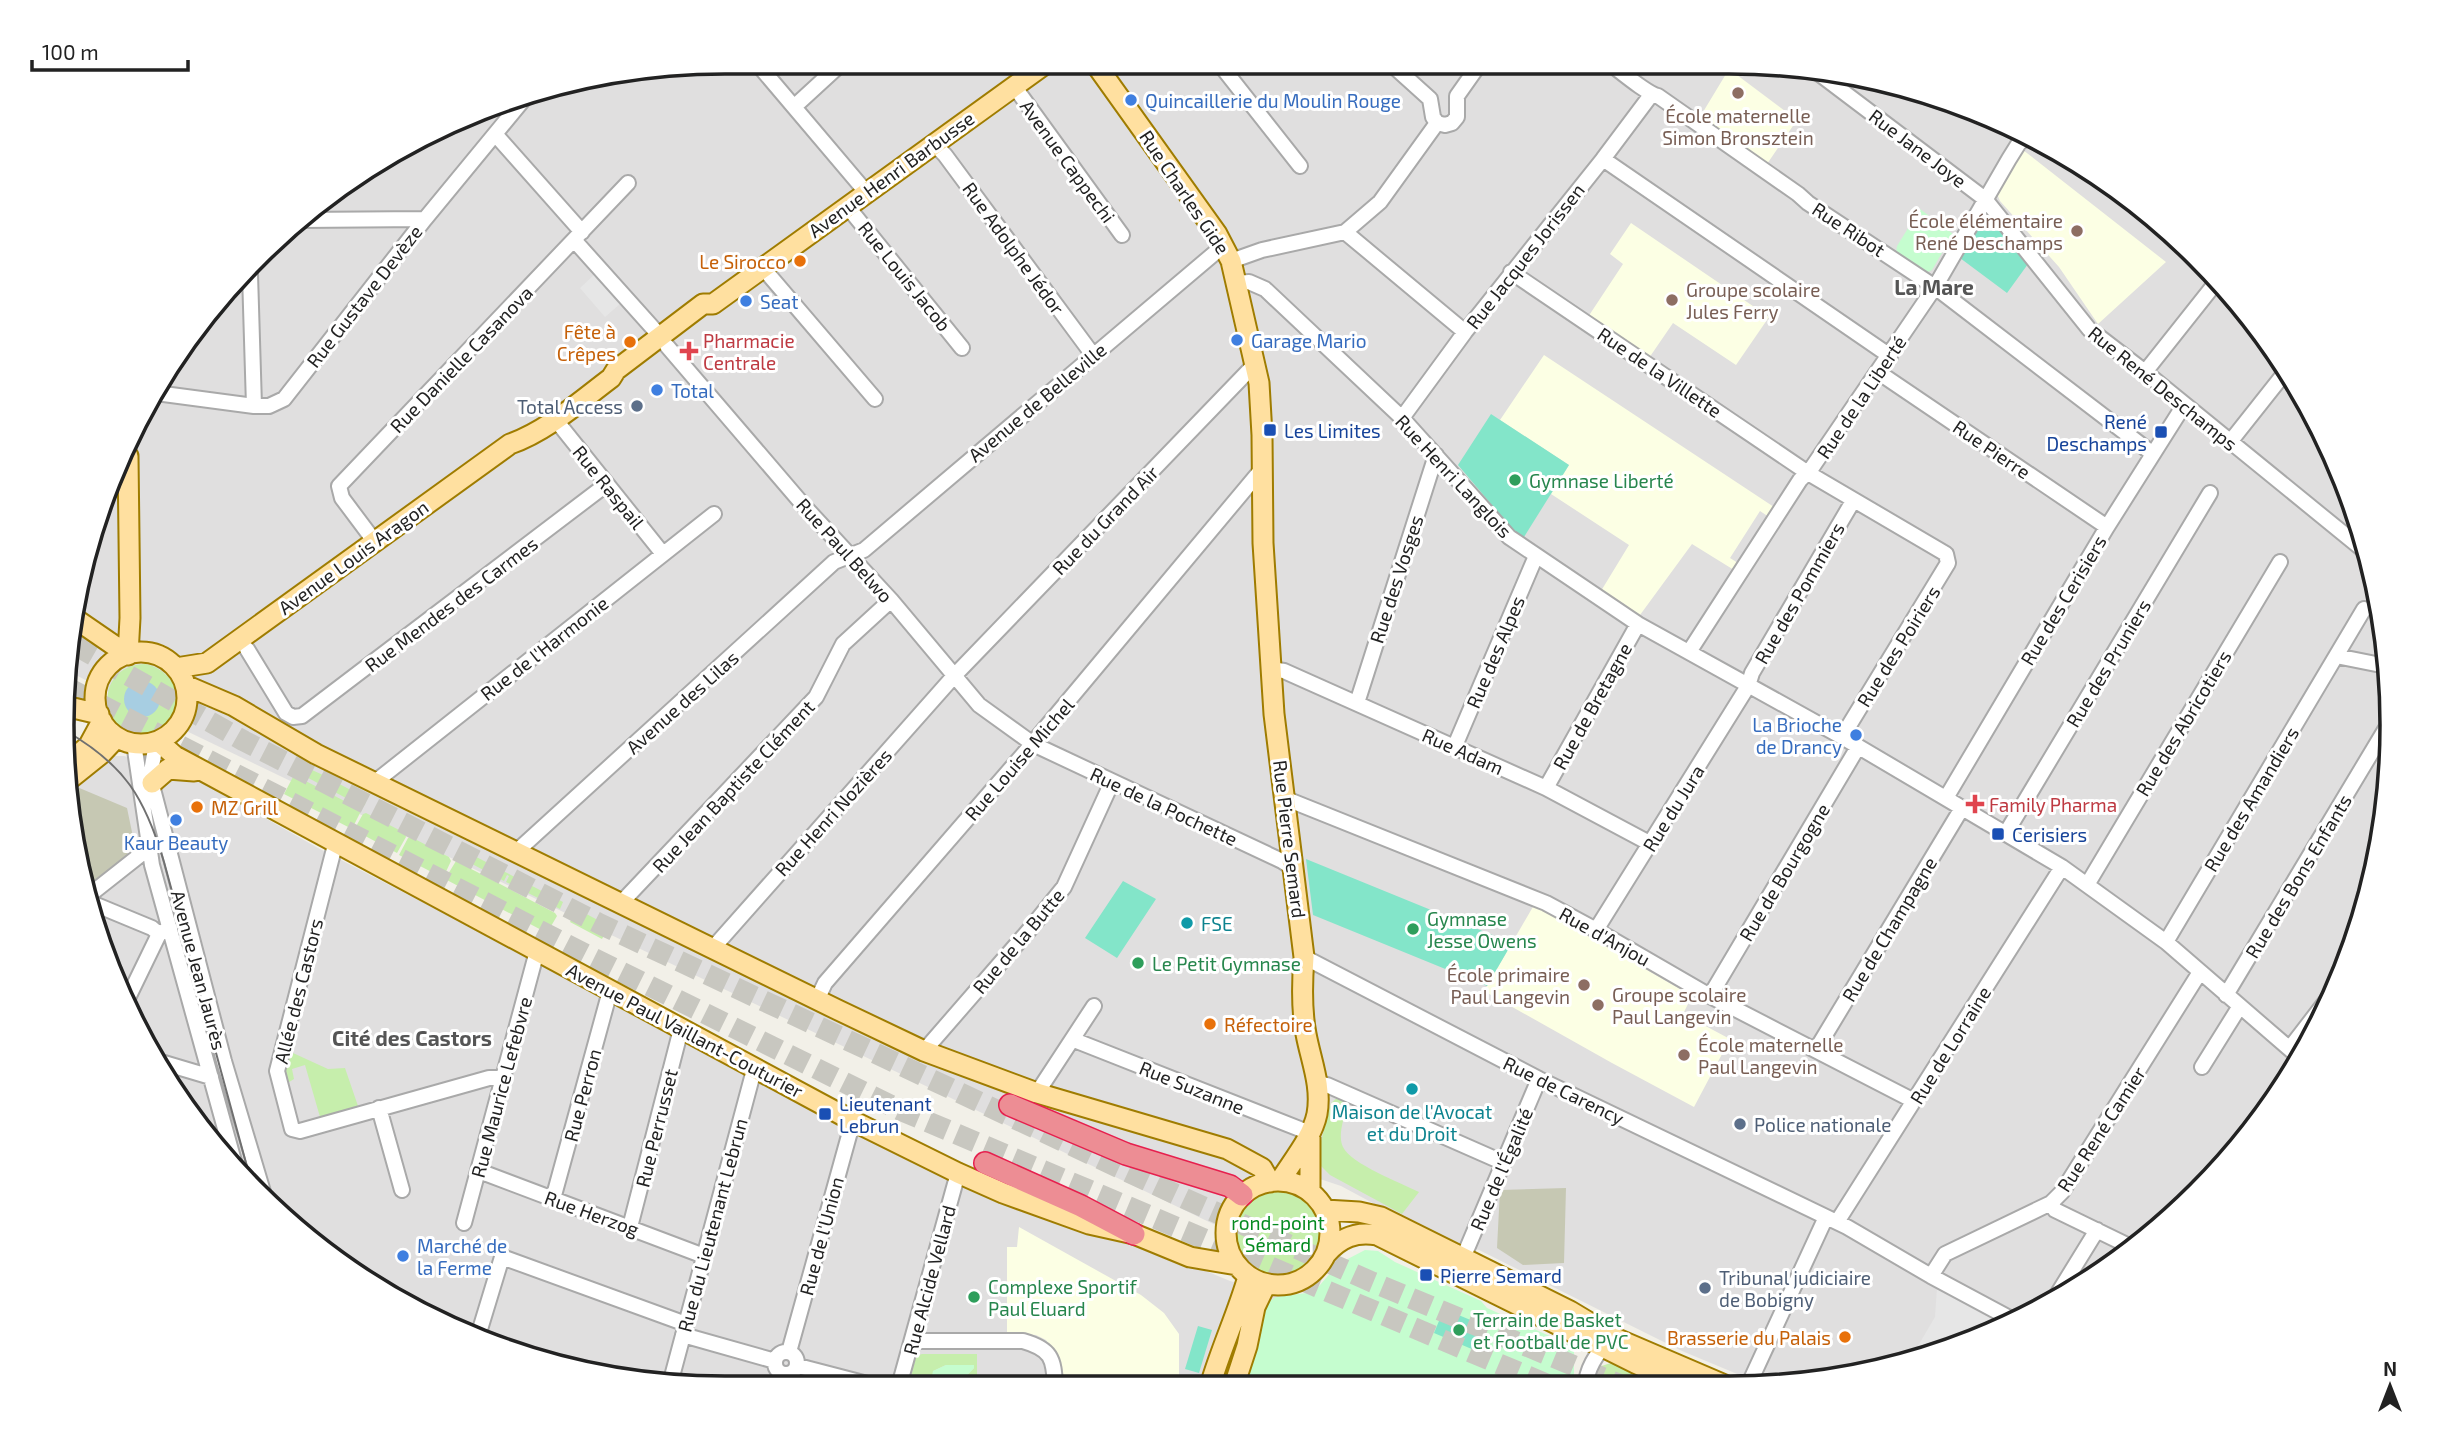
<svg xmlns="http://www.w3.org/2000/svg" width="2453" height="1449" viewBox="0 0 2453 1449" font-family="'Exo 2',sans-serif">
<rect width="100%" height="100%" fill="#f2f0e8"/>
<path fill="#e0dfdf" d="M725,61l1047,2 169,33 156,77 100,82 83,101 61,114 38,125 13,129 -13,129 -38,125 -61,115 -83,101 -137,105 -119,54 -175,33 -84,-35 -203,-101 -23,-6 -61,-29 -54,-29 -21,-7 -63,66 -1106,-531 -79,-41 12,-121 89,-196 148,-158 191,-102z
M113,756h11l67,20 127,72 652,339 100,42 59,10 101,42 82,24 201,81h-832l-170,-34 -155,-76 -130,-114 -114,-184 -44,-189z"/>
<path fill="#fcffe4" d="M1729,69l68,51 -30,44 -67,-47z
M2023,150l143,112 -68,62 -39,-57 -59,-66 -3,-7z
M1631,223l138,94 -33,48 -63,-42 -24,35 -61,-41 35,-53 -13,-10z
M1544,355l230,152 -5,10 -9,-6 -30,47 8,5 -4,7 -42,-26 -52,71 -39,-24 28,-46 -78,-51 18,-29 -69,-45z
M1534,905l158,91 -9,18 47,25 -36,68 -82,-44 -128,-72z
M1019,1227l122,68 23,18 15,21v52h-114l-7,-29 -12,-17 -10,-5 -29,-2v-86h10z"/>
<path fill="#c6c8b3" d="M77,787l50,21 6,29 -6,18 -37,29 -21,-91z
M1566,1188l-2,75 -41,2 -26,-17 3,-58z"/>
<path fill="#c6eeac" d="M145,664c27,5 43,35 24,58 -6,7 -15,11 -24,12 -48,3 -52,-69 0,-70z
M299,764l24,11 -3,6 2,1 4,-5 40,21 -1,7 -4,1 -64,-34z
M294,775l66,34v4l-8,16 -68,-35z
M366,813l39,20 1,4 -9,16 -43,-23 9,-16z
M411,837l38,20 2,4 -8,17 -44,-23 9,-17z
M461,849l102,53 -3,7 -54,-27 3,-6 -2,-1 -3,6 -45,-24z
M456,861l99,52 2,3 -10,17 -102,-54z
M577,909l32,17 -7,13 -32,-17z
M293,1053l35,16 17,-1 13,38 -38,11 -15,-52 -13,4 2,10 -8,5 -3,-11 3,-17z
M1337,1098l11,5c-3,12 -11,32 -5,44 8,17 58,36 76,45l-17,22 -72,-39 -9,-9 -2,-17 12,-46z
M1234 1233a44 44 0 1 1 88 0a44 44 0 1 1-88 0Z
M922,1354h55v32h-20l17,-18 -1,-3h-27l-13,6 1,12 3,3h-28l7,-30z
M1611,1363l54,23h-66l-1,-19z"/>
<path fill="#c5fdcf" d="M1920,209l33,25 -21,36 -6,3 -30,-20 1,-7z
M1365,1250l13,1 17,11 86,39 6,7 87,39v39h-234l-25,-9 -7,2 -3,7h-60l20,-82 11,-7 38,-5 24,-28z
M974,1365v3l-17,18h-20l-6,-6 2,-9 13,-6z"/>
<path fill="#83e5c9" d="M1982,219h9l37,45 -21,29 -47,-35z
M1491,414l78,51 -45,72 -11,-7 -55,-65z
M1306,859l206,84 -25,43 -174,-71z
M1123,881l33,18 -39,59 -32,-20z
M1444,1309l41,17 -11,24 -40,-17z
M1198,1326l14,4 -13,43 -14,-4z"/>
<path fill="#e6e6e6" d="M595,274l25,30 -15,13 -25,-29z
M1937,1288l6,3 61,33 -58,26 -31,1 20,-34z"/>
<path fill="#a7cee2" d="M124 699a18 18 0 1 1 36 0a18 18 0 1 1-36 0Z"/>
<g fill="none" stroke-linecap="round" stroke-linejoin="round">
<path stroke="#c8c7c0" stroke-width="21" stroke-dasharray="21 10" stroke-linecap="butt" d="M75,645l169,96 356,183 588,276 184,82 251,104
M70,689l521,268 309,153 651,276"/>
<defs>
<path id="minor" d="M755,61l111,131
M1218,62l82,104
M1389,62l41,37 3,18 4,6 8,2 7,-2 5,-6v-21l24,-34
M1608,62c11,8 39,32 50,34l140,98 10,9 127,84 218,167
M1817,72l168,127 104,130 56,43 221,180
M1014,86l108,149
M496,105l23,-1
M795,106l49,-45
M495,134l87,98
M933,143l12,12 148,200
M1603,159l287,197
M847,206l115,142
M300,220l125,-1
M1345,232l120,100
M574,240l86,96
M1231,261l31,-11 83,-18 35,-30 57,-79
M763,268l112,131
M1511,272l297,201 138,81 2,9 -106,174
M250,274l4,132
M1237,283l12,-1 16,7 137,129 107,119 129,87 204,113 220,130 104,75 133,115
M667,346l138,161 86,93 88,105 54,39 249,117 12,8
M1878,372l229,155
M2145,372l73,-92
M156,393l98,13h15l15,-7 141,-180 103,-125
M1402,418l63,-86 138,-173 48,-64
M555,419l108,135
M2230,442l57,-72
M375,542l-33,-44 -3,-12 289,-303
M247,649l39,64 7,4 9,-1 305,-232
M1689,652l111,-172 11,-11 124,-182 74,-128 10,-16 7,-5
M2336,656l50,10
M1271,669l13,2 262,117 105,56
M1357,703l79,-248
M154,742l1,7 -4,23 2,17 71,272 40,134
M134,743l18,122 85,307
M1454,748l82,-192
M375,782l339,-268
M1546,788l92,-164
M1284,798l262,105 50,27 114,66 204,105
M1946,798l161,-271 77,-122
M2006,833l204,-340
M335,845l-58,226 15,58 8,2 189,-53h13
M516,852l318,-290 30,-12 359,-304
M2087,885l193,-323
M92,893l57,-45
M621,903l195,-206 27,-53 48,-44
M94,904l58,24 7,6
M1596,930l152,-244 4,-13 101,-172
M2166,942l198,-333
M713,948l241,-272 302,-313
M1304,957l235,122 308,148 84,49 14,-22 106,-51 11,-11 138,-220
M2226,995l165,-275
M1710,996l148,-249
M817,1000l8,-17 202,-233 235,-281
M126,1002l33,-68 11,-6
M1074,1040l236,93
M2290,1048l47,-61
M1816,1050l146,-242
M924,1051l106,-122 34,-42 48,-105
M164,1063l47,14
M2202,1067l38,-61
M1318,1083l9,2 175,77
M1037,1093l57,-87
M379,1108l23,82
M479,1171l225,85
M553,1199l57,-208
M2051,1203l4,7 74,36
M1837,1222l225,-355
M464,1223l73,-272
M630,1227l51,-198
M1463,1258l76,-179
M1931,1276l82,44
M2052,1303l45,-73
M683,1335l92,26
M478,1336l24,-79 184,67
M913,1341h110c28,8 31,17 32,45
M775 1363a11 11 0 1 1 22 0a11 11 0 1 1-22 0Z
M789,1352l64,-231
M798,1366l77,20
M670,1384l85,-318
M899,1386l59,-213
M1586,1386c0,-15 10,-34 23,-43
M1748,1386l78,-169"/>
<path id="major" d="M1094,62l123,172 14,27 28,122 3,52 1,108 11,171 30,243c-2,26 -3,51 2,77 5,27 16,52 11,80 -5,24 -24,46 -37,67
M128,456l2,162 -2,37
M77,620l51,35
M95 698a46 46 0 1 1 92 0a46 46 0 1 1-92 0Z
M176,668l31,-5 303,-219c37,-13 69,-42 101,-66l5,-8 87,-66h10l335,-242
M185,685l49,21 82,48 522,256 86,41 113,42 190,56 35,19 8,14
M69,707l30,7
M158,741l17,15 678,365 105,52 45,20 86,31 45,10 56,23 47,8
M63,768l26,-23 13,-24
M66,782l35,-28 16,-17
M152,783l16,-14 26,2
M1310,1137v54
M1226 1233a52 52 0 1 1 104 0a52 52 0 1 1-104 0Z
M1325,1210l34,2 22,5 189,94 45,27 112,48
M1326,1254c14,-16 30,-23 51,-19l258,128 51,23
M1210,1386c11,-38 27,-71 38,-109
M1234,1386l13,-40 8,-39 11,-23"/>
<path id="highway" d="M1010,1105l116,49 104,32 12,9
M985,1163l96,43 53,28"/>
</defs>
<use href="#minor" stroke="#a9a9a9" stroke-width="18"/>
<use href="#major" stroke="#9f7c00" stroke-width="23"/>
<use href="#highway" stroke="#e6204e" stroke-width="24"/>
<use href="#minor" stroke="#fff" stroke-width="14"/>
<use href="#major" stroke="#ffe0a0" stroke-width="19"/>
<use href="#highway" stroke="#ed8d94" stroke-width="21"/>
<path stroke="#707070" stroke-width="2" d="M66,731c59,34 79,67 98,131l88,323"/>
</g>
<g fill="#8d6e63" stroke="#fff" stroke-width="2.5">
<circle cx="1738" cy="93" r="7"/>
<circle cx="2077" cy="231" r="7"/>
<circle cx="1672" cy="300" r="7"/>
<circle cx="1584" cy="985" r="7"/>
<circle cx="1598" cy="1005" r="7"/>
<circle cx="1684" cy="1055" r="7"/>
</g>
<g fill="#3f7fe0" stroke="#fff" stroke-width="2.5">
<circle cx="1131" cy="100" r="7"/>
<circle cx="746" cy="301" r="7"/>
<circle cx="1237" cy="340" r="7"/>
<circle cx="657" cy="390" r="7"/>
<circle cx="1856" cy="735" r="7"/>
<circle cx="176" cy="820" r="7"/>
<circle cx="403" cy="1256" r="7"/>
</g>
<g fill="#e8710a" stroke="#fff" stroke-width="2.5">
<circle cx="800" cy="261" r="7"/>
<circle cx="630" cy="342" r="7"/>
<circle cx="197" cy="807" r="7"/>
<circle cx="1210" cy="1024" r="7"/>
<circle cx="1845" cy="1337" r="7"/>
</g>
<g fill="#e0444e" stroke="#fff" stroke-width="2.5">
<path d="M685.5 340.5h7v7h7v7h-7v7h-7v-7h-7v-7h7z"/>
<path d="M1971.5 793.5h7v7h7v7h-7v7h-7v-7h-7v-7h7z"/>
</g>
<g fill="#5c6f8a" stroke="#fff" stroke-width="2.5">
<circle cx="637" cy="406" r="7"/>
<circle cx="1740" cy="1124" r="7"/>
<circle cx="1705" cy="1288" r="7"/>
</g>
<g fill="#1a4fb4" stroke="#fff" stroke-width="2.5">
<rect x="1263" y="423" width="14" height="14" rx="3.5"/>
<rect x="2154" y="425" width="14" height="14" rx="3.5"/>
<rect x="1991" y="827" width="14" height="14" rx="3.5"/>
<rect x="818" y="1107" width="14" height="14" rx="3.5"/>
<rect x="1419" y="1268" width="14" height="14" rx="3.5"/>
</g>
<g fill="#2e9e5b" stroke="#fff" stroke-width="2.5">
<circle cx="1515" cy="480" r="7"/>
<circle cx="1413" cy="929" r="7"/>
<circle cx="1138" cy="963" r="7"/>
<circle cx="974" cy="1297" r="7"/>
<circle cx="1459" cy="1330" r="7"/>
</g>
<g fill="#0f9aa8" stroke="#fff" stroke-width="2.5">
<circle cx="1187" cy="923" r="7"/>
<circle cx="1412" cy="1089" r="7"/>
</g>
<g text-anchor="middle" dominant-baseline="central" stroke-width="6" stroke-linejoin="round" paint-order="stroke">
<g font-size="19" fill="#366cbe" stroke="#fff" text-anchor="start">
<text x="1145" y="100">Quincaillerie du Moulin Rouge</text>
<text x="760" y="301">Seat</text>
<text x="1251" y="340">Garage Mario</text>
<text x="671" y="390">Total</text>
<text x="1842" y="724" text-anchor="end">La Brioche<tspan x="1842" dy="22">de Drancy</tspan></text>
<text x="176" y="842" text-anchor="middle">Kaur Beauty</text>
<text x="417" y="1245">Marché de<tspan x="417" dy="22">la Ferme</tspan></text>
</g>
<g font-size="19" fill="#785e54" stroke="#fff" text-anchor="start">
<text x="1738" y="115" text-anchor="middle">École maternelle<tspan x="1738" dy="22">Simon Bronsztein</tspan></text>
<text x="2063" y="220" text-anchor="end">École élémentaire<tspan x="2063" dy="22">René Deschamps</tspan></text>
<text x="1686" y="289">Groupe scolaire<tspan x="1686" dy="22">Jules Ferry</tspan></text>
<text x="1570" y="974" text-anchor="end">École primaire<tspan x="1570" dy="22">Paul Langevin</tspan></text>
<text x="1612" y="994">Groupe scolaire<tspan x="1612" dy="22">Paul Langevin</tspan></text>
<text x="1698" y="1044">École maternelle<tspan x="1698" dy="22">Paul Langevin</tspan></text>
</g>
<g font-size="19" fill="#222" stroke="#fff">
<text transform="translate(1918 148) rotate(37)">Rue Jane Joye</text>
<text transform="translate(1068 161) rotate(54)">Avenue Cappechi</text>
<text transform="translate(891 174) rotate(-36)">Avenue Henri Barbusse</text>
<text transform="translate(1185 192) rotate(56)">Rue Charles Gide</text>
<text transform="translate(1849 229) rotate(33)">Rue Ribot</text>
<text transform="translate(1014 248) rotate(54)">Rue Adolphe Jédor</text>
<text transform="translate(1525 256) rotate(-52)">Rue Jacques Jorissen</text>
<text transform="translate(905 276) rotate(51)">Rue Louis Jacob</text>
<text transform="translate(364 296) rotate(-52)">Rue Gustave Devèze</text>
<text transform="translate(461 359) rotate(-46)">Rue Danielle Casanova</text>
<text transform="translate(1660 372) rotate(34)">Rue de la Villette</text>
<text transform="translate(2163 388) rotate(39)">Rue René Deschamps</text>
<text transform="translate(1861 397) rotate(-56)">Rue de la Liberté</text>
<text transform="translate(1037 402) rotate(-40)">Avenue de Belleville</text>
<text transform="translate(1992 449) rotate(34)">Rue Pierre</text>
<text transform="translate(1454 476) rotate(47)">Rue Henri Langlois</text>
<text transform="translate(609 487) rotate(51)">Rue Raspail</text>
<text transform="translate(1105 520) rotate(-46)">Rue du Grand Air</text>
<text transform="translate(845 550) rotate(48)">Rue Paul Belwo</text>
<text transform="translate(353 557) rotate(-36)">Avenue Louis Aragon</text>
<text transform="translate(1396 579) rotate(-72)">Rue des Vosges</text>
<text transform="translate(1799 593) rotate(-60)">Rue des Pommiers</text>
<text transform="translate(2063 600) rotate(-59)">Rue des Cerisiers</text>
<text transform="translate(451 604) rotate(-37)">Rue Mendes des Carmes</text>
<text transform="translate(1898 646) rotate(-58)">Rue des Poiriers</text>
<text transform="translate(544 648) rotate(-38)">Rue de l'Harmonie</text>
<text transform="translate(1495 652) rotate(-67)">Rue des Alpes</text>
<text transform="translate(2108 663) rotate(-59)">Rue des Pruniers</text>
<text transform="translate(682 702) rotate(-42)">Avenue des Lilas</text>
<text transform="translate(1592 706) rotate(-61)">Rue de Bretagne</text>
<text transform="translate(2183 723) rotate(-59)">Rue des Abricotiers</text>
<text transform="translate(1463 751) rotate(24)">Rue Adam</text>
<text transform="translate(1019 759) rotate(-49)">Rue Louise Michel</text>
<text transform="translate(733 786) rotate(-47)">Rue Jean Baptiste Clément</text>
<text transform="translate(2251 799) rotate(-59)">Rue des Amandiers</text>
<text transform="translate(1164 806) rotate(25)">Rue de la Pochette</text>
<text transform="translate(1673 808) rotate(-58)">Rue du Jura</text>
<text transform="translate(833 812) rotate(-48)">Rue Henri Nozières</text>
<text transform="translate(1290 839) rotate(83)">Rue Pierre Semard</text>
<text transform="translate(1784 872) rotate(-59)">Rue de Bourgogne</text>
<text transform="translate(2298 876) rotate(-59)">Rue des Bons Enfants</text>
<text transform="translate(1889 929) rotate(-59)">Rue de Champagne</text>
<text transform="translate(1605 936) rotate(29)">Rue d'Anjou</text>
<text transform="translate(1018 941) rotate(-50)">Rue de la Butte</text>
<text transform="translate(199 970) rotate(75)">Avenue Jean Jaurès</text>
<text transform="translate(298 991) rotate(-76)">Allée des Castors</text>
<text transform="translate(685 1030) rotate(28)">Avenue Paul Vaillant-Couturier</text>
<text transform="translate(1950 1045) rotate(-58)">Rue de Lorraine</text>
<text transform="translate(501 1087) rotate(-75)">Rue Maurice Lefebvre</text>
<text transform="translate(1192 1087) rotate(22)">Rue Suzanne</text>
<text transform="translate(1564 1090) rotate(26)">Rue de Carency</text>
<text transform="translate(582 1095) rotate(-75)">Rue Perron</text>
<text transform="translate(656 1128) rotate(-76)">Rue Perrusset</text>
<text transform="translate(2101 1129) rotate(-57)">Rue René Camier</text>
<text transform="translate(1501 1169) rotate(-67)">Rue de l'Égalité</text>
<text transform="translate(592 1213) rotate(20)">Rue Herzog</text>
<text transform="translate(712 1225) rotate(-75)">Rue du Lieutenant Lebrun</text>
<text transform="translate(821 1236) rotate(-75)">Rue de l'Union</text>
<text transform="translate(929 1280) rotate(-75)">Rue Alcide Vellard</text>
</g>
<g font-size="19" fill="#c56008" stroke="#fff" text-anchor="end">
<text x="786" y="261">Le Sirocco</text>
<text x="616" y="331">Fête à<tspan x="616" dy="22">Crêpes</tspan></text>
<text x="211" y="807" text-anchor="start">MZ Grill</text>
<text x="1224" y="1024" text-anchor="start">Réfectoire</text>
<text x="1831" y="1337">Brasserie du Palais</text>
</g>
<g font-size="19" fill="#be3a42" stroke="#fff" text-anchor="start">
<text x="703" y="340">Pharmacie<tspan x="703" dy="22">Centrale</tspan></text>
<text x="1989" y="804">Family Pharma</text>
</g>
<g font-size="19" fill="#4e5e75" stroke="#fff" text-anchor="start">
<text x="623" y="406" text-anchor="end">Total Access</text>
<text x="1754" y="1124">Police nationale</text>
<text x="1719" y="1277">Tribunal judiciaire<tspan x="1719" dy="22">de Bobigny</tspan></text>
</g>
<g font-size="19" fill="#164399" stroke="#fff" text-anchor="start">
<text x="2147" y="421" text-anchor="end">René<tspan x="2147" dy="22">Deschamps</tspan></text>
<text x="1284" y="430">Les Limites</text>
<text x="2012" y="834">Cerisiers</text>
<text x="839" y="1103">Lieutenant<tspan x="839" dy="22">Lebrun</tspan></text>
<text x="1440" y="1275">Pierre Semard</text>
</g>
<g font-size="19" fill="#27864d" stroke="#fff" text-anchor="start">
<text x="1529" y="480">Gymnase Liberté</text>
<text x="1427" y="918">Gymnase<tspan x="1427" dy="22">Jesse Owens</tspan></text>
<text x="1152" y="963">Le Petit Gymnase</text>
<text x="988" y="1286">Complexe Sportif<tspan x="988" dy="22">Paul Eluard</tspan></text>
<text x="1473" y="1319">Terrain de Basket<tspan x="1473" dy="22">et Football de PVC</tspan></text>
</g>
<g font-size="19" fill="#0d838f" stroke="#fff" text-anchor="start">
<text x="1201" y="923">FSE</text>
<text x="1412" y="1111" text-anchor="middle">Maison de l'Avocat<tspan x="1412" dy="22">et du Droit</tspan></text>
</g>
<g font-size="19" fill="#058a1f" stroke="#fff">
<text x="1278" y="1222">rond-point<tspan x="1278" dy="22">Sémard</tspan></text>
</g>
<g font-size="21" font-weight="bold" fill="#555" stroke="#fff">
<text x="1934" y="286">La Mare</text>
<text x="412" y="1037">Cité des Castors</text>
</g>
</g>
<path d="M0 0H2453V1449H0ZM725 74H1729A651 651 0 0 1 2380 725V725A651 651 0 0 1 1729 1376H725A651 651 0 0 1 74 725V725A651 651 0 0 1 725 74Z" fill="#fff" fill-rule="evenodd"/>
<path fill="none" stroke="#222" stroke-width="3.5" d="M725 74H1729A651 651 0 0 1 2380 725V725A651 651 0 0 1 1729 1376H725A651 651 0 0 1 74 725V725A651 651 0 0 1 725 74Z"/>
<g transform="translate(2390 1386)" stroke="#ffffff" stroke-width="5" paint-order="stroke">
<path d="M0-5L12 26L0 18L-12 26Z" fill="#222222"/>
<text y="-10" font-size="19" font-weight="bold" text-anchor="middle" fill="#222222">N</text>
</g>
<path d="M32 60v10h156v-10" fill="none" stroke="#222222" stroke-width="3.5"/>
<text x="42" y="60" font-size="21" fill="#222222" stroke="#ffffff" stroke-width="5" paint-order="stroke">100 m</text>
</svg>
